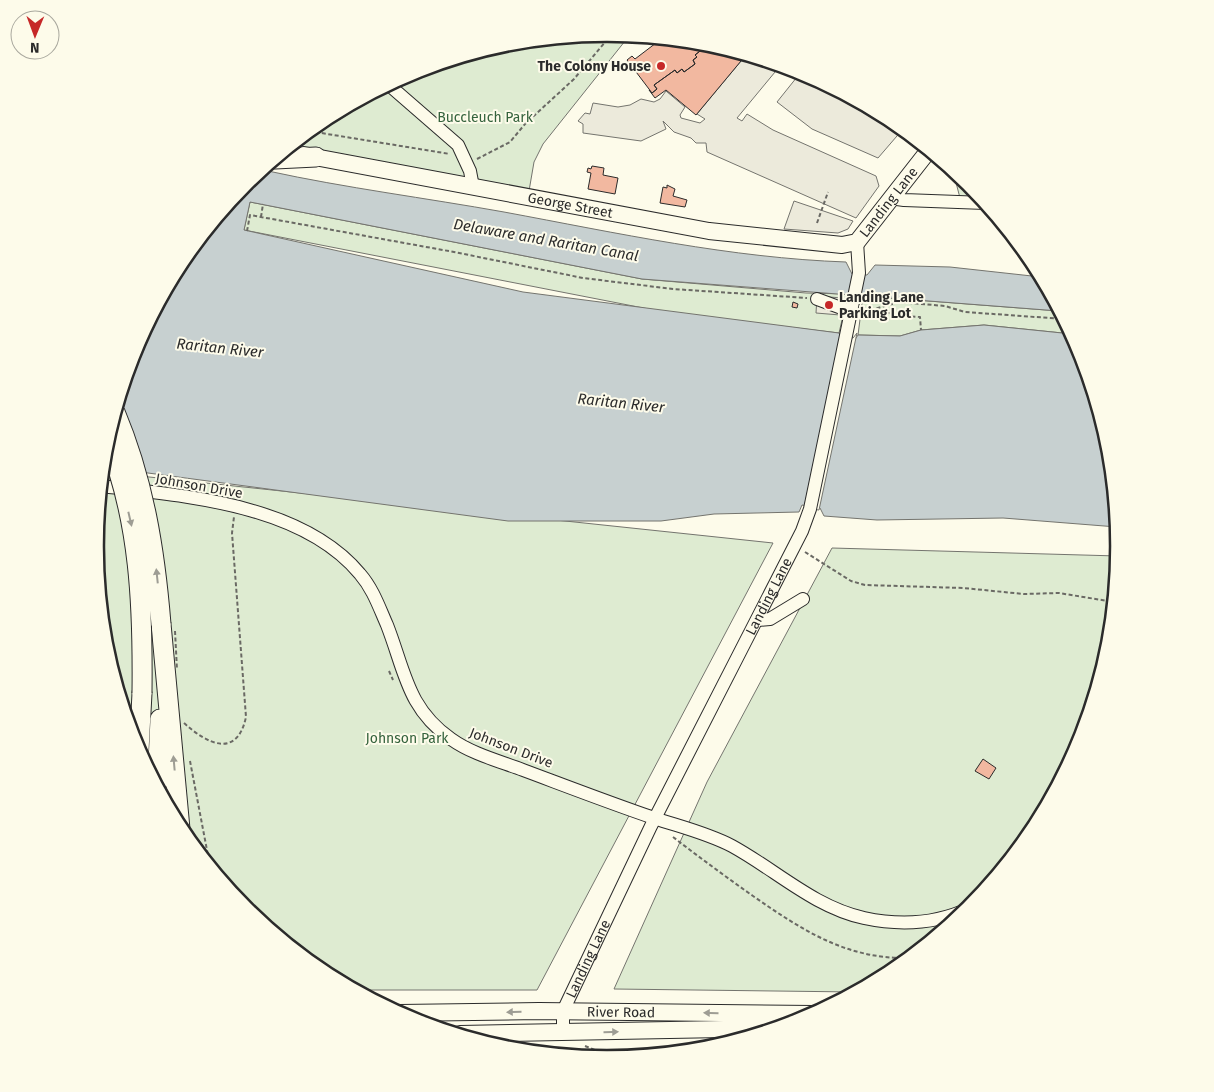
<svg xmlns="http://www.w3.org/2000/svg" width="1214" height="1092" viewBox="0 0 1214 1092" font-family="'Fira Sans',sans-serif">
<rect width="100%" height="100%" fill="#fdfbea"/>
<path fill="#deebd1" stroke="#74746e" d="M607,34l22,2 -86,108 -9,18 -5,29 -237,-46 31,-25 88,-47 96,-29z
M953,171l16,13 12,14h-21z
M250,202l392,77 164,14 42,1 -9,39 -170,-20 -425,-83z
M863,296l196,15 13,23 -88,-9 -63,5 -21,6 -42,-1z
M102,472l671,71 -236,447h-181l-34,-18 -77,-64 -64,-78 -47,-88 -29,-96 -10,-100z
M832,548l286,8 -9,90 -29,96 -47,89 -64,77 -78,64 -36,20 -241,-3 93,-207z"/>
<path fill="#eceadb" stroke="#74746e" d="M746,55l34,11 -43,52 5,3 5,-7 26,16 103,46 3,10 -23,32 -149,-66 -1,-9h-10l-5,-5 -17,-6 -11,-11 3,8 -25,12 -58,-8v-9l-5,-3 7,-8 5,1 3,-11 25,4 12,-2 11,-6 13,3 6,-3 6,-8 19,16 -5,8 1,3 19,5 5,-4 -8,-5z
M801,72l91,48 11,9 -25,29 -66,-29 -35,-27z
M794,201l59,20 -5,8 -10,4 -54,-4z
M817,296l25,2 -2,17 -24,-2z"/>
<path fill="#c7d0d0" stroke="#74746e" d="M265,167l3,4c78,17 158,27 236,41 113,21 227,46 342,50l6,12 15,1 8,-10 75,2 91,10 18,34 -417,-32 -392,-77 -6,28 279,62 316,41 4,7 11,1 4,-6 42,1 21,-6 63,-5 88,9 8,16 29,96 8,81 -114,-9 -126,2 -53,-4 -4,-8 -18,-3 -3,7 -85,2 -53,7h-153l-405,-54 2,-21 29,-96 47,-89 64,-77z"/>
<path fill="#fdfbea" stroke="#74746e" d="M842,332l2,5 9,1 4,-5 -38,177 -15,-2z"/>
<path fill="#f2b8a0" stroke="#2b2b2b" d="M657,39l52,5 -14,11 2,2 -4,3 2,4 -11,8 -2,-3 -5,4 -2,-3 -21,15 3,4 -5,4 -25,-33 5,-4 3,3 21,-16 -2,-2z
M709,44l37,11 -50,60 -30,-25 -11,8 -6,-8 3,3 5,-4 -3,-4 21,-15 2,3 5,-4 2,3 11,-8 -2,-4 4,-3 -2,-2z
M592,166l12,2 -1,7 15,3 -3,16 -27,-5 3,-16 -4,-1 1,-4 3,1z
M667,185l8,4 -2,7 14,4 -2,7 -25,-4 3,-16 4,1z
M793,302l5,2 -1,4 -5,-1z
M983,759l13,9 -7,11 -14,-8z"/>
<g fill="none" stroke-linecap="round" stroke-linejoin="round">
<defs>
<g id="minor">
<path d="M389,85l69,60 12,26 3,16"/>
<path d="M890,198l14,2 81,3"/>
<path d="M817,299l35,13"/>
<path d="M101,486c84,10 201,18 259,88 13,15 19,33 27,51 18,46 20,83 64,114 21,15 48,22 72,31 43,16 87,33 131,48 27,9 53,15 78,28 44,24 82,61 132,72 37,8 72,6 106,-10"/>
<path d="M758,620l12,-1 33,-20"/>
<path id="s1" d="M563,1033v-22l88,-185 151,-295 8,-22 49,-236 -2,-31"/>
</g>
<g id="major">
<path id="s2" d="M304,155l405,76 133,14 15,-3 72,-92"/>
<path id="s3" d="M400,1013l139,-2 274,3"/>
<path d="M460,1034l315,-6"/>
</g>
<path id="highway" d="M275,159l41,-2
M161,624l19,205
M139,751l3,-58
M157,785l3,-66"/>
</defs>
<use href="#minor" stroke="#2b2b2b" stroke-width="14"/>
<use href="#major" stroke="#2b2b2b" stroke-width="18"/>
<use href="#highway" stroke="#2b2b2b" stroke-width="21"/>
<path stroke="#6a6964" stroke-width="2" stroke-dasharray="4 2.5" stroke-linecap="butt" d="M309,131l141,23
M477,159l33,-17 15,-18 49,-45 38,-45
M261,217l2,-13
M817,223l11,-31
M247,231l3,-16 204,37 129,26 90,11 134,9
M873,310l30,6 17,1 1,13
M864,312l35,-10 46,4 20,6 99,7
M805,552l46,29 14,4 98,3 61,6 35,-1 55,9
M389,671l4,9
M184,723c23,21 53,36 62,-6l-14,-184 2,-16
M190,761l20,105
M673,837c26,20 53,40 80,59 49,34 93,63 155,62
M585,1046l29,12"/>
<use href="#minor" stroke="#fdfbea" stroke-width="12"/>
<use href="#major" stroke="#fdfbea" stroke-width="16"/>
<use href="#highway" stroke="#fdfbea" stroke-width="19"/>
<defs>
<path id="highway-bridge" d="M115,412c29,69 40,138 46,212
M107,439c33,81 36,168 35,254"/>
</defs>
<use href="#highway-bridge" stroke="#2b2b2b" stroke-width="21" stroke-linecap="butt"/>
<path stroke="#6a6964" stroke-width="2" stroke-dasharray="4 2.5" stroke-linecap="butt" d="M121,393l3,7
M175,631l2,39"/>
<use href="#highway-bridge" stroke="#fdfbea" stroke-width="19"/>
</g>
<defs><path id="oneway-solid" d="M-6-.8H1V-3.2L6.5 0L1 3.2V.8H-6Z" transform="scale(1.25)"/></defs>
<g fill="#9e9d94">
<use href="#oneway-solid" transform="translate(130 519) rotate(77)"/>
<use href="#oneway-solid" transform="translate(157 576) rotate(-96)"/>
<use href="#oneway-solid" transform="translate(174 763) rotate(-95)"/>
<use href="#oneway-solid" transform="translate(514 1012) rotate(179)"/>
<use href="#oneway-solid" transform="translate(711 1013) rotate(-179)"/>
<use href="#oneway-solid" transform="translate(611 1032) rotate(-1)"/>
</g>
<g fill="#c62828" stroke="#fdfbea" stroke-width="2">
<circle cx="661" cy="66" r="5"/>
<circle cx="829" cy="305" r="5"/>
</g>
<g text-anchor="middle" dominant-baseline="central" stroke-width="4" stroke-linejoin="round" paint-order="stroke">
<g font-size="14" font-weight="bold" fill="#2b2b2b" stroke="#fdfbea" text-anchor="end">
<text x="651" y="66">The Colony House</text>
<text x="839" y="297" text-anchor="start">Landing Lane<tspan x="839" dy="16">Parking Lot</tspan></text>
</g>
<g font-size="14" fill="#34623c" stroke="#fdfbea">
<text x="485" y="117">Buccleuch Park</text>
<text x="407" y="738">Johnson Park</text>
</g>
<g font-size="14" fill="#2b2b2b" stroke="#fdfbea">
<text stroke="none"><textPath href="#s2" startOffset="612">Landing Lane</textPath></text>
<text stroke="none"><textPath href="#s2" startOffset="271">George Street</textPath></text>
<text transform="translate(199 486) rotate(10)">Johnson Drive</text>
<text stroke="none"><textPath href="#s1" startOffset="485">Landing Lane</textPath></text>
<text transform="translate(511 748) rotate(21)">Johnson Drive</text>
<text stroke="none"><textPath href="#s1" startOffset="80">Landing Lane</textPath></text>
<text stroke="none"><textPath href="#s3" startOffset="221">River Road</textPath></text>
</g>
<g font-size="15" font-style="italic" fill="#2b2b2b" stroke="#fdfbea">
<text transform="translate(546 240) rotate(10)">Delaware and Raritan Canal</text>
<text transform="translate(220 348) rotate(6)">Raritan River</text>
<text transform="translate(621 403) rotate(6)">Raritan River</text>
</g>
</g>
<path d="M0 0H1214V1092H0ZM607 42H607A503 503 0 0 1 1110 545V547A503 503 0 0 1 607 1050H607A503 503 0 0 1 104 547V545A503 503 0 0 1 607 42Z" fill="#fdfbea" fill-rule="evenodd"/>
<path fill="none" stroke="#2b2b2b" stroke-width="2.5" d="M607 42H607A503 503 0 0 1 1110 545V547A503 503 0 0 1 607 1050H607A503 503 0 0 1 104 547V545A503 503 0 0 1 607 42Z"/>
<g transform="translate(35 35) rotate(181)"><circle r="24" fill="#fdfbea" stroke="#a9a89e"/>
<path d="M0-4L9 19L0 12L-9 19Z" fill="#c62828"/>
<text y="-8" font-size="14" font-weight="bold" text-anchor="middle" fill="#2b2b2b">N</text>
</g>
</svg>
